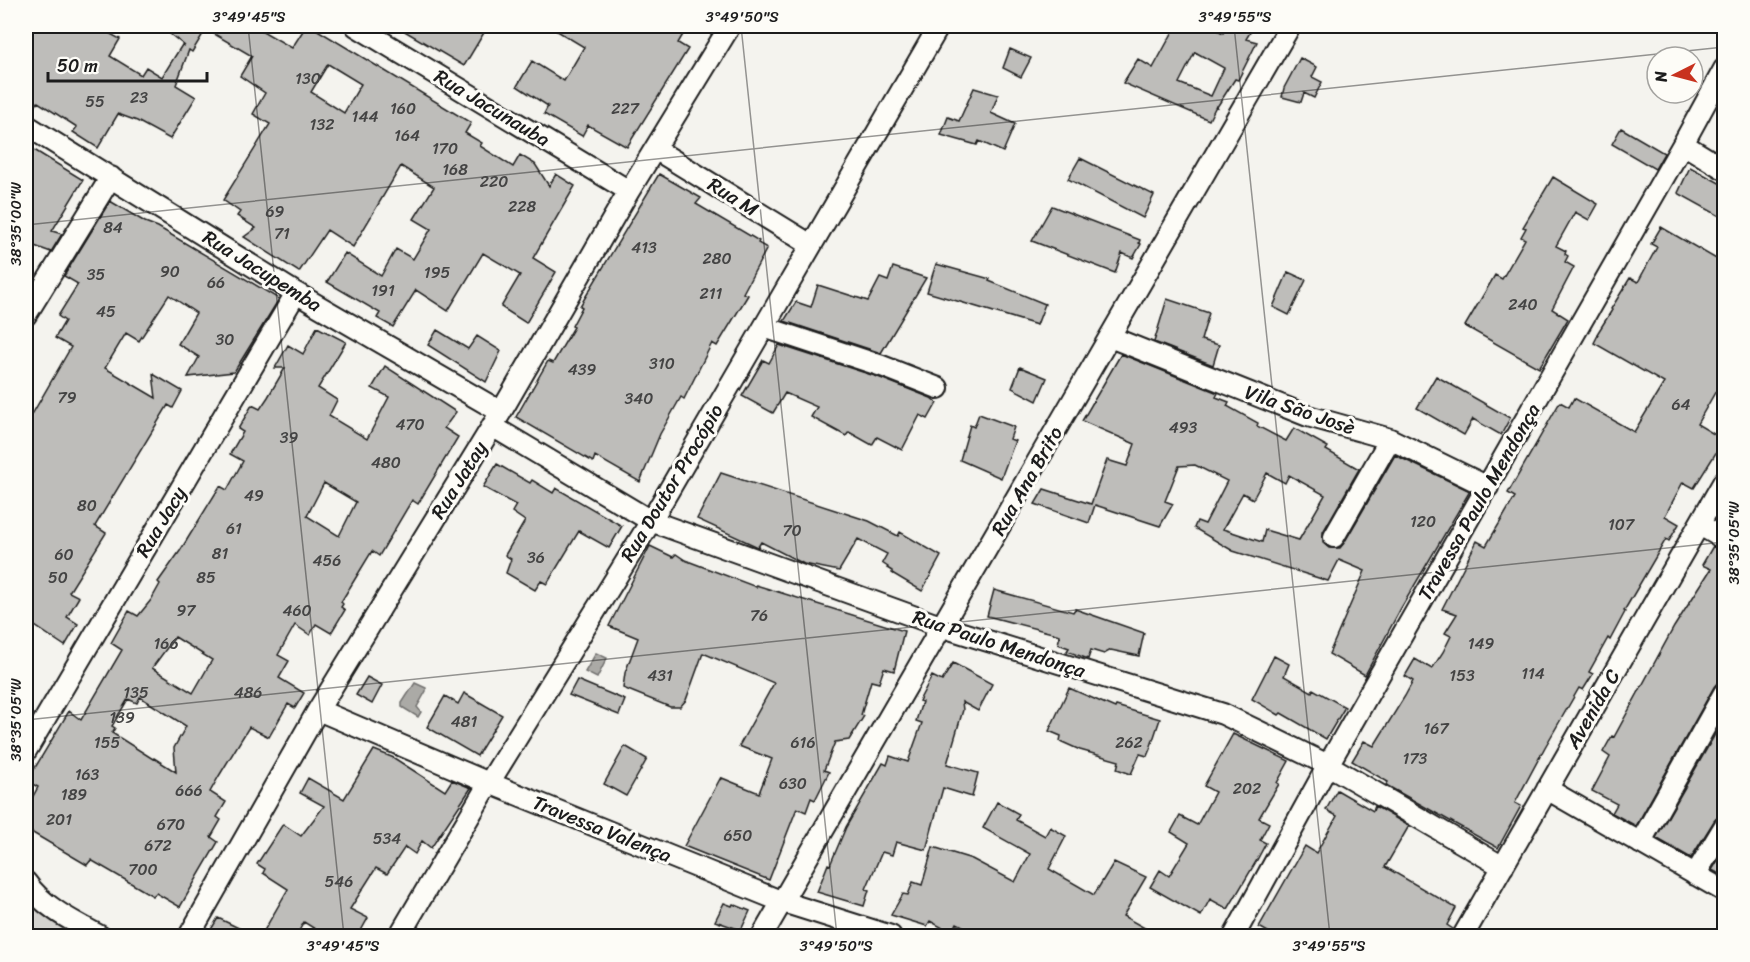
<svg xmlns="http://www.w3.org/2000/svg" width="1750" height="962" viewBox="0 0 1750 962" font-family="Sriracha,sans-serif">
<rect width="100%" height="100%" fill="#f4f3ee"/>
<filter id="ink" filterUnits="userSpaceOnUse"><feTurbulence type="fractalNoise" baseFrequency=".0167" numOctaves="2"/><feDisplacementMap in="SourceGraphic" scale="12" xChannelSelector="R" yChannelSelector="G"/><feConvolveMatrix kernelMatrix="1 2 1 2 8 2 1 2 1" color-interpolation-filters="sRGB"/></filter>
<g filter="url(#ink)">
<path fill="#d4d3cf" stroke="#787876" stroke-width="1.5" d="M26,895l67,41h-67z"/>
<path fill="#abaaa6" stroke="#72716f" stroke-width="1.5" d="M596,653l11,5 -10,20 -12,-6z
M415,683l11,5v3l-9,16 4,5 -3,5 -16,-10v-4z"/>
<path fill="#bebdba" stroke="#1c1c1c" stroke-width="1.5" fill-rule="evenodd" d="M26,26h70l24,13 -10,17 31,19 5,-8 16,10 20,-32 3,1 -25,-20h94l38,22 14,-22h5l160,97 -6,10 17,10 -2,3 33,21 7,-12 15,9 14,22 7,-12 19,12 -42,72 23,14 -30,51 -25,-16 19,-32 -37,-22 -35,58 -32,-21 -23,37 -16,-9 3,-5 -53,-31 18,-29 36,23 15,-27 17,10 18,-30 -17,-10 20,-32 -33,-21 -48,81 -26,-17 -28,42 -55,-35 12,-9 -19,-12 3,-4 -17,-12 47,-76 -17,-10 12,-21 -25,-17 12,-20 -46,-27 -14,23 -3,-2 -13,35 20,12 -26,42 -33,-18 -19,-7 -20,34 -25,-16 4,-5 -39,-25 -8,12 -4,-1zM328,64l33,20 -17,29 -33,-21z
M396,26h92l-24,40z
M549,26h139l-10,17 10,6 -61,98 -39,-22 -6,11 -38,-22 4,-8 -31,-20 15,-25 32,20 20,-34z
M1176,26h34l13,7 5,-7h26l-8,13 11,3 -19,38 -3,-1 -18,28 -1,-1 -7,14 -86,-37 15,-24 15,9zM1195,52l29,16 -13,28 -32,-13z
M1010,49l21,9 -10,19 -18,-9z
M1300,58l17,9 -5,10 10,5 -8,16 -10,-5 -3,9 -19,-5 2,-9z
M974,88l24,7 -7,18 24,11 -12,28 -24,-11 -2,4 -36,-10 7,-18 11,4z
M1621,128l43,25 -9,16 -43,-25z
M26,145l57,35 -31,51 10,3 -11,18 -25,-9z
M1080,158l74,37 -11,23 -75,-39z
M1690,167l35,19v33l-47,-26z
M659,174l42,24 -5,6 63,37 -1,2 9,5 -24,45 5,2 -31,51 -5,-3 -28,56 -3,-2 -21,37 -20,48 -45,-26 -2,6 -77,-45 32,-56 5,2 21,-36 -2,-1 10,-19 -2,-1z
M1553,177l45,27 -9,16 -14,-8 -19,34 10,5 -1,3 3,2 -3,6 9,5 -22,42 16,10 -29,49 -74,-42 30,-51 7,4 23,-40 -4,-2 5,-9 -3,-1z
M110,201l35,21 13,5 121,72 -45,73 -46,5 11,-20 -21,-13 18,-31 -27,-18 -30,46 -13,-8 -21,35 51,30 -3,-24 29,17 -9,17 -5,-3 -73,121 11,7 -37,59 10,5 -12,20 11,7 -13,22 -39,-26v-195l45,-78 -16,-9 10,-17 -7,-5 20,-32 -14,-8z
M1052,206l88,34 -1,3 2,1 -8,14 -11,-5 -7,20 -83,-32z
M1661,227l64,37v111l-28,49 27,16 -30,48 -11,-6 -18,34 14,8 -10,17 -3,-2 -42,72 1,1 -15,28 -2,-2 -19,34 4,2 -10,16 -4,-2 -34,59 -30,56 6,3 -23,42 -112,-63 2,-3 -36,-21 12,-20 10,5 31,-50 8,-15 -8,-5 10,-17 17,10 11,-17 8,-16 -6,-3 12,-19 -15,-5 35,-68 9,5 29,-49 -7,-4 52,-91 9,5 5,-9 60,34 30,-49 -70,-40 4,-8 -1,-1 15,-24 -1,-1 19,-31 8,4 19,-35 -6,-3z
M936,264l54,15 -1,2 56,23 -8,21 -110,-33z
M893,267l33,11 -45,75 -97,-32 12,-19 15,5 7,-22 50,16 12,-23 8,3z
M1288,272l18,8 -17,35 -16,-8z
M1167,299l42,14 -8,27 18,5 -6,20 -59,-23z
M317,327l29,15 -28,46 19,12 -8,16 38,23 22,-42 -17,-9 13,-22 71,46 -12,16 14,9 -40,67 -6,-4 -33,56 -7,-5 -31,51 2,2 -2,3 4,3 -14,23 -15,-9 -6,11 -15,-10 -17,30 11,6 -10,17 25,15 -9,15 -7,-4 -19,33 -20,-10 -30,49 -9,16 16,10 -9,15 4,3 -10,17 7,5 -38,65 -24,-14 -3,3 -62,-36 -4,5 -61,-36v-20l12,-22 -11,-6 42,-70 12,9 41,-70 -11,-7 18,-32 9,5 13,-16 9,-16 -2,-2 22,-31 40,-65 7,4 16,-29 -13,-7 13,-22 -5,-3 14,-24 8,4 8,-12 17,-29h-10l13,-23 15,9zM324,483l32,19 -17,34 -32,-20zM175,637l37,23 -19,33 -41,-25zM140,697l46,29 -12,22 2,24 -22,-14 -1,1 -41,-26 3,-5 -3,-2 16,-27 9,4z
M437,330l31,19 9,-13 24,15 -15,31 -58,-37z
M779,345l99,32 53,21 6,5 -9,16 -8,-4 -18,35 -25,-13 -5,8 -23,-13 -3,4 -35,-19 6,-10 -32,-14 -12,20 -31,-17 21,-36 6,3z
M1121,354l97,39 -2,4 13,5 -2,4 31,17 -1,3 29,15 8,-13 34,19 -2,3 33,19 -36,63v11l6,5h11l4,-5 51,-88 75,36 -69,117 -36,67 -36,-21 36,-83 -26,-11 -11,21 -95,-30 -39,-23 3,-7 8,3 22,-43 -32,-16 -16,1 -14,35 8,3 -13,22 -65,-21 -6,18 -54,-19 9,-15 47,15 16,-44 20,6 8,-22 -53,-23zM1267,473l18,10 4,-8 36,20 -26,45 -34,-10 -3,12 -39,-13 20,-36 10,6z
M1020,367l27,11 -10,23 -25,-13z
M1436,376l74,42 -9,17 -28,-16 -9,16 -47,-27z
M979,414l35,13 -4,12 5,2 -14,37 -41,-18 10,-35 4,2z
M497,464l33,19 2,-3 21,13 3,-5 66,38 -13,22 -30,-17 -32,53 -6,-3 -6,9 -29,-17 5,-14 -6,-4 20,-34 -13,-9 4,-7 -33,-18z
M721,473l148,48 29,15 2,-4 41,24 -19,35 -30,-18v-2l-5,-3 1,-1 -6,-4 5,-9 -29,-15 -19,32 -35,-7 -43,-22 -3,5 -61,-28z
M650,546l23,11 3,-3 9,6 71,27v-2l148,46 -10,40 -10,-3 -5,15 -8,-2 -10,34 3,1 -15,24 -14,2 -11,28 5,2 -14,28 -4,-2 -5,14 -9,-4 -28,72 -85,-34 37,-69v2l1,-1 37,15 13,-34 -33,-13 35,-63 -71,-30 -17,47 -6,7h-10l-47,-19 2,-15 13,-35 -29,-12z
M1713,546l12,5v130l-7,1 -4,5 -78,139 -24,-13 5,-9 -25,-13 18,-34 -7,-5 9,-16 2,1 60,-110 37,-58 -9,-4z
M994,590l79,22 2,-3 69,24 -5,23 -28,-6 -7,4 -13,-4 -3,9 -21,-8 2,-3 -11,-4 2,-9 -73,-19z
M1274,656l15,8 -5,12 28,16 1,-3 32,18 -19,32 -45,-26 -2,2 -27,-16z
M953,663l39,21 -14,27 -16,-9 1,8 -16,54 31,9 -6,24 -29,-9 -17,62 -30,-8 -4,13 -10,-3 -16,37 3,1 -5,16 -47,-14 11,-28 2,1 16,-38 37,-64 4,2 3,-9 18,6 14,-39 -6,-2 6,-19 -3,-1 13,-25 10,5z
M367,677l15,8 -10,19 -16,-9z
M577,680l48,20 -6,15 -50,-20z
M1069,688l46,20 1,-2 44,13 -10,30 -3,7 -7,-2 -9,20 -14,-5 2,-8 -39,-11 -20,-9 1,-5 -12,-5z
M464,693l38,22 -25,41 -50,-29 18,-31 13,8z
M1725,717v98l-6,1 -5,5 -23,37 -35,-20z
M1233,734l56,27 -12,22 2,1 -20,34 10,5 -9,17 6,3 -9,17 -29,49 -18,-10 -9,17 -51,-29 10,-17 9,6 20,-33 -18,-11 9,-16 17,9 18,-33 -11,-6z
M625,746l22,13 -21,37 -22,-12z
M374,750l20,8 51,33 7,-11 19,8 -40,60 -9,-7 -7,13 -10,-7 -18,27 -11,-6 -26,41 18,9 -10,18h-32l-22,-14 -8,14h-35l27,-47 -25,-16 2,-4 -8,-5 26,-40 18,12 23,-30 -24,-13 8,-15 36,21z
M1337,790l36,21 2,-5 34,20 -24,41 71,41 -9,17 6,4 -2,7h-176l-16,-9 46,-81 11,7 21,-37 -11,-6z
M997,802l22,12 -3,6 29,16 5,-9 16,9 -17,33 45,26 20,-33 32,15 -23,39 36,20h-166l-13,-6 -2,4 -21,-11 -5,10 -22,-12 -3,5 -36,-11 12,-21 5,1 5,-13 9,3 11,-38 39,12 43,23 15,-28 -47,-26z
M1725,849v28l-13,-7z
M724,903l8,3 1,-2 17,7 -9,19 -26,-9z
M218,918l37,18h-48z"/>
<g fill="none" stroke-linecap="round" stroke-linejoin="round">
<defs>
<path id="street" d="M356,26l273,165
M26,125l270,168 205,119
M1683,144l41,25
M655,149l156,96
M26,315l85,-138
M764,327l118,39 56,22
M1110,337l198,79 82,23 98,48
M492,426l159,95 292,106 280,87 105,51 175,102
M1700,525l24,14
M1334,537l56,-98
M318,710l171,73 294,119 108,34
M26,751l270,-458
M1547,789l177,102
M1640,843l84,-150
M1695,875l29,-48
M26,882c17,25 48,40 74,54
M189,936l129,-226 183,-298 128,-221 101,-165
M399,936l90,-153 162,-262 288,-495
M762,936l528,-910
M1234,936l94,-171 355,-621 41,-75
M1463,936l261,-455"/>
</defs>
<use href="#street" stroke="#1c1c1c" stroke-width="24"/>
<use href="#street" stroke="#fdfcf7" stroke-width="20"/>
</g>
</g>
<path fill="none" stroke="#1c1c1c" stroke-width="1.5" stroke-opacity="0.45" d="M248,26l96,910M741,26l96,910M1234,26l96,910M26,225l1698,-178M26,720l1698,-178"/>
<g text-anchor="middle" dominant-baseline="central" stroke-width="6" stroke-linejoin="round" paint-order="stroke">
<g font-size="16" fill="#444">
<text x="308" y="78">130</text>
<text x="139" y="97">23</text>
<text x="95" y="101">55</text>
<text x="403" y="108">160</text>
<text x="625" y="108">227</text>
<text x="365" y="116">144</text>
<text x="322" y="124">132</text>
<text x="407" y="135">164</text>
<text x="445" y="148">170</text>
<text x="455" y="169">168</text>
<text x="494" y="181">220</text>
<text x="522" y="206">228</text>
<text x="275" y="211">69</text>
<text x="113" y="227">84</text>
<text x="282" y="233">71</text>
<text x="644" y="247">413</text>
<text x="717" y="258">280</text>
<text x="170" y="271">90</text>
<text x="437" y="272">195</text>
<text x="96" y="274">35</text>
<text x="216" y="282">66</text>
<text x="383" y="290">191</text>
<text x="711" y="293">211</text>
<text x="1523" y="304">240</text>
<text x="106" y="311">45</text>
<text x="225" y="339">30</text>
<text x="662" y="363">310</text>
<text x="582" y="369">439</text>
<text x="67" y="397">79</text>
<text x="639" y="398">340</text>
<text x="1681" y="404">64</text>
<text x="410" y="424">470</text>
<text x="1183" y="427">493</text>
<text x="289" y="437">39</text>
<text x="386" y="462">480</text>
<text x="254" y="495">49</text>
<text x="87" y="505">80</text>
<text x="1423" y="521">120</text>
<text x="1621" y="524">107</text>
<text x="234" y="528">61</text>
<text x="792" y="530">70</text>
<text x="220" y="553">81</text>
<text x="64" y="554">60</text>
<text x="536" y="557">36</text>
<text x="327" y="560">456</text>
<text x="58" y="577">50</text>
<text x="206" y="577">85</text>
<text x="186" y="610">97</text>
<text x="297" y="610">460</text>
<text x="759" y="615">76</text>
<text x="166" y="643">166</text>
<text x="1481" y="643">149</text>
<text x="1533" y="673">114</text>
<text x="660" y="675">431</text>
<text x="1462" y="675">153</text>
<text x="136" y="692">135</text>
<text x="248" y="692">486</text>
<text x="122" y="717">139</text>
<text x="464" y="721">481</text>
<text x="1436" y="728">167</text>
<text x="107" y="742">155</text>
<text x="803" y="742">616</text>
<text x="1129" y="742">262</text>
<text x="1415" y="758">173</text>
<text x="87" y="774">163</text>
<text x="793" y="783">630</text>
<text x="1247" y="788">202</text>
<text x="189" y="790">666</text>
<text x="74" y="794">189</text>
<text x="59" y="819">201</text>
<text x="171" y="824">670</text>
<text x="738" y="835">650</text>
<text x="387" y="838">534</text>
<text x="158" y="845">672</text>
<text x="143" y="869">700</text>
<text x="339" y="881">546</text>
</g>
<g font-size="20" fill="#1c1c1c" stroke="#fdfcf7">
<text transform="translate(492 108) rotate(31)">Rua Jacunauba</text>
<text transform="translate(733 197) rotate(32)">Rua M</text>
<text transform="translate(262 271) rotate(32)">Rua Jacupemba</text>
<text transform="translate(1300 410) rotate(19)">Vila São Josè</text>
<text transform="translate(459 480) rotate(-58)">Rua Jatay</text>
<text transform="translate(1027 481) rotate(-60)">Rua Ana Brito</text>
<text transform="translate(672 483) rotate(-59)">Rua Doutor Procópio</text>
<text transform="translate(1479 502) rotate(-60)">Travessa Paulo Mendonça</text>
<text transform="translate(161 522) rotate(-59)">Rua Jacy</text>
<text transform="translate(999 644) rotate(18)">Rua Paulo Mendonça</text>
<text transform="translate(1593 709) rotate(-60)">Avenida C</text>
<text transform="translate(602 829) rotate(22)">Travessa Valença</text>
</g>
</g>
<rect width="1750" height="962" fill="none" stroke="#fdfcf7" stroke-width="66"/>
<g transform="translate(1675 75) rotate(264)"><circle r="28" fill="#fdfcf7" stroke="#a3a29f" stroke-width="1.5"/>
<path d="M0-4.5L10 22L0 15L-10 22Z" fill="#c8321e"/>
<text y="-9" font-size="16" font-weight="bold" text-anchor="middle" fill="#1c1c1c">N</text>
</g>
<path d="M48 72v9h159v-9" fill="none" stroke="#1c1c1c" stroke-width="3"/>
<text x="57" y="72" font-size="18" fill="#1c1c1c" stroke="#fdfcf7" stroke-width="4.5" paint-order="stroke">50 m</text>
<rect x="33" y="33" width="1684" height="896" fill="none" stroke="#1c1c1c" stroke-width="2"/>
<g font-size="15" text-anchor="middle" fill="#1c1c1c">
<text x="249" y="22">3°49'45"S</text>
<text x="742" y="22">3°49'50"S</text>
<text x="1235" y="22">3°49'55"S</text>
<text transform="translate(16 224) rotate(-90)" y="5">38°35'00"W</text>
<text transform="translate(1734 543) rotate(-90)" y="5">38°35'05"W</text>
<text transform="translate(16 720) rotate(-90)" y="5">38°35'05"W</text>
<text x="343" y="951">3°49'45"S</text>
<text x="836" y="951">3°49'50"S</text>
<text x="1329" y="951">3°49'55"S</text>
</g>
</svg>
